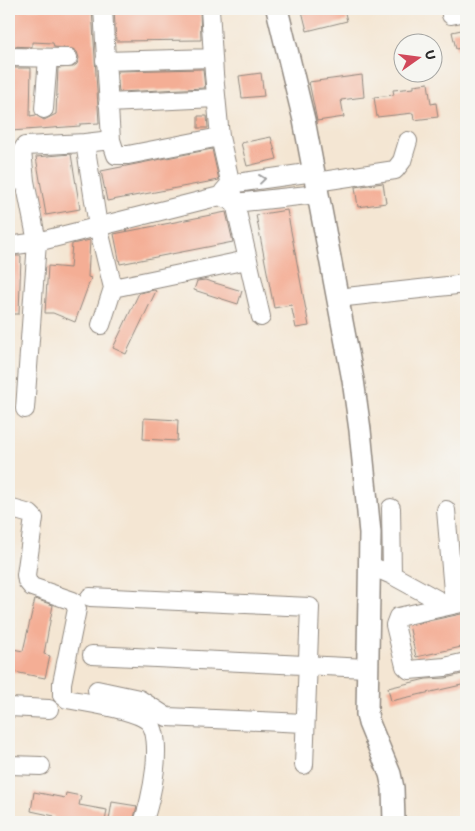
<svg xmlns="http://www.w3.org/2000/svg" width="475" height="831" viewBox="0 0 475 831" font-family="Itim,sans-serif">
<rect width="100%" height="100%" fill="#f6f6f2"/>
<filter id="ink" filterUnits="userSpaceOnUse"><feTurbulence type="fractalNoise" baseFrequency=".02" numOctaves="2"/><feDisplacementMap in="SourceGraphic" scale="10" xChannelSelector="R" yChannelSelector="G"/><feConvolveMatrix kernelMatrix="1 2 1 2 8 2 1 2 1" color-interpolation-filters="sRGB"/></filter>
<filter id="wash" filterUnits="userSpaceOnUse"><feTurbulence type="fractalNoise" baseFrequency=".0096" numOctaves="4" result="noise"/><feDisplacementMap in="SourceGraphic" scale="20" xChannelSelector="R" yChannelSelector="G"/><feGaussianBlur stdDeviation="1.12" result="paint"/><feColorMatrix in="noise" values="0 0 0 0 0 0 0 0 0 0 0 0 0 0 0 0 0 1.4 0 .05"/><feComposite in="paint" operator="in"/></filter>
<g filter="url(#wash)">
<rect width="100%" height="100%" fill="#f4e6d3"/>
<g id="blocks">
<path fill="#f4ae95" d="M9,9h83l7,114 -19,1v2l-69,5 -2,-63h22l-1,48 6,-1 8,5 12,-6 2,-46 15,-1 4,-3 2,-6 -2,-6 -4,-3 -19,-2 -1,-4 -21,-1v5l-23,-1z
M200,9l1,31 -85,1 -2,-31z
M313,9h31l3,12 -40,10 -5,-20z
M466,29v18l-10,2 -4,-17z
M203,69l2,19 -86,4 -2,-21z
M261,73l3,23 -22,2 -3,-22z
M362,75l2,22 -23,3 3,17 -27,4 -8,-39z
M428,83l3,21 5,-1 2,14 -24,3 -1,-7 -36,4 -3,-20 20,-2 -1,-5 21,-2v-3z
M198,116h9l1,12h-10z
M271,137l6,22 -30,7 -6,-23z
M212,149l7,31 -112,21 -6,-30z
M71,154l9,55 -34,6 -10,-58z
M383,183l3,20 -28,4 -3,-20z
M287,210l22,116 -13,2 -5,-23 -17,3 -18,-93z
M226,212l7,30 -113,22 -6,-30z
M90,240l-2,37 3,1 -16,44 -22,-9h-8l3,-47 22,2 2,-24z
M9,256h12l-2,58h-10z
M205,280l37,11 -4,13 -44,-14 3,-9z
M154,290l2,1 -30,63 -13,-6 26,-55z
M144,418l34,2 -1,21 -34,-2z
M35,599l18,6 -9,49 6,2 -5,22 -36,-7 4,-22 10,2z
M466,613v33l-50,11 -7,-32z
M466,673v11l-75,17 -3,-13 38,-9 20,-1z
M34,792l31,6 1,-5 15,3 -2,9 28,5 -2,12h-52l1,-6 -23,-5z
M112,802l25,4 -4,16 -24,-2z"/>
</g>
</g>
<g filter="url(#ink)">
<use href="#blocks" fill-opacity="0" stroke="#90887f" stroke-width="1"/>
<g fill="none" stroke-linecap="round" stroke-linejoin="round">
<defs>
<path id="minor" d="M103,9l8,131 5,15h12l92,-18
M210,9l4,65 6,63 41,180
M451,15l15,-3
M9,57l59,1
M105,61l108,-3
M108,103l108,-5
M44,109l4,-51
M9,180l16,1 -3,-30 3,-5 60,-3
M316,182l79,-12 7,-9 6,-20
M223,192l7,-8 84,-12
M9,246l28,-4 183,-46 15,7 82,-9
M113,288l134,-28
M337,298l129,-14
M101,325l12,-37 -15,-62 -13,-83 26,-3
M25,409l12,-167 -12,-61
M9,508l21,6 4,4 -8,57 1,6 5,6 41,14 4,8 -15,74v12l5,4c20,4 67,10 81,22 17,15 3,82 -5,101
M391,508l1,67
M446,510l8,93
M371,566l21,9 55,30
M90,597l220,10 -6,158
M466,602l-68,15 -3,8 10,41 4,4 36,-3 21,-5
M92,655l275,13
M97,690l42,9 28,18 138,6
M9,707l40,2
M9,765l32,1"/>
<path id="tertiary" d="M277,9l27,111 49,260 7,50 10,103 -3,181 2,9 21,51 3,14 1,34"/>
</defs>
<use href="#minor" stroke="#90887f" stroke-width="20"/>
<use href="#tertiary" stroke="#90887f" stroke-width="24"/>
<use href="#minor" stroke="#fff" stroke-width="18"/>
<use href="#tertiary" stroke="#fff" stroke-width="21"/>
</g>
<defs><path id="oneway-chevron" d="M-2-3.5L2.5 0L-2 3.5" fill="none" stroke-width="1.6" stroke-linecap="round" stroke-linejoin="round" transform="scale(1.25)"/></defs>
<use stroke="#a0a0a0" href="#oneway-chevron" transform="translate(262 179) rotate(-7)"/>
</g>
<rect width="475" height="831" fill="none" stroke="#f6f6f2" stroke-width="30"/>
<g transform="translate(418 58) rotate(76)"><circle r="24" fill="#f6f6f2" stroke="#a5a5a2"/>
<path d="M0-4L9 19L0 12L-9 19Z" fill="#d1495b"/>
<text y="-8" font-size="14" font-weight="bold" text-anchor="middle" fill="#2b2b2b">U</text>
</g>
</svg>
